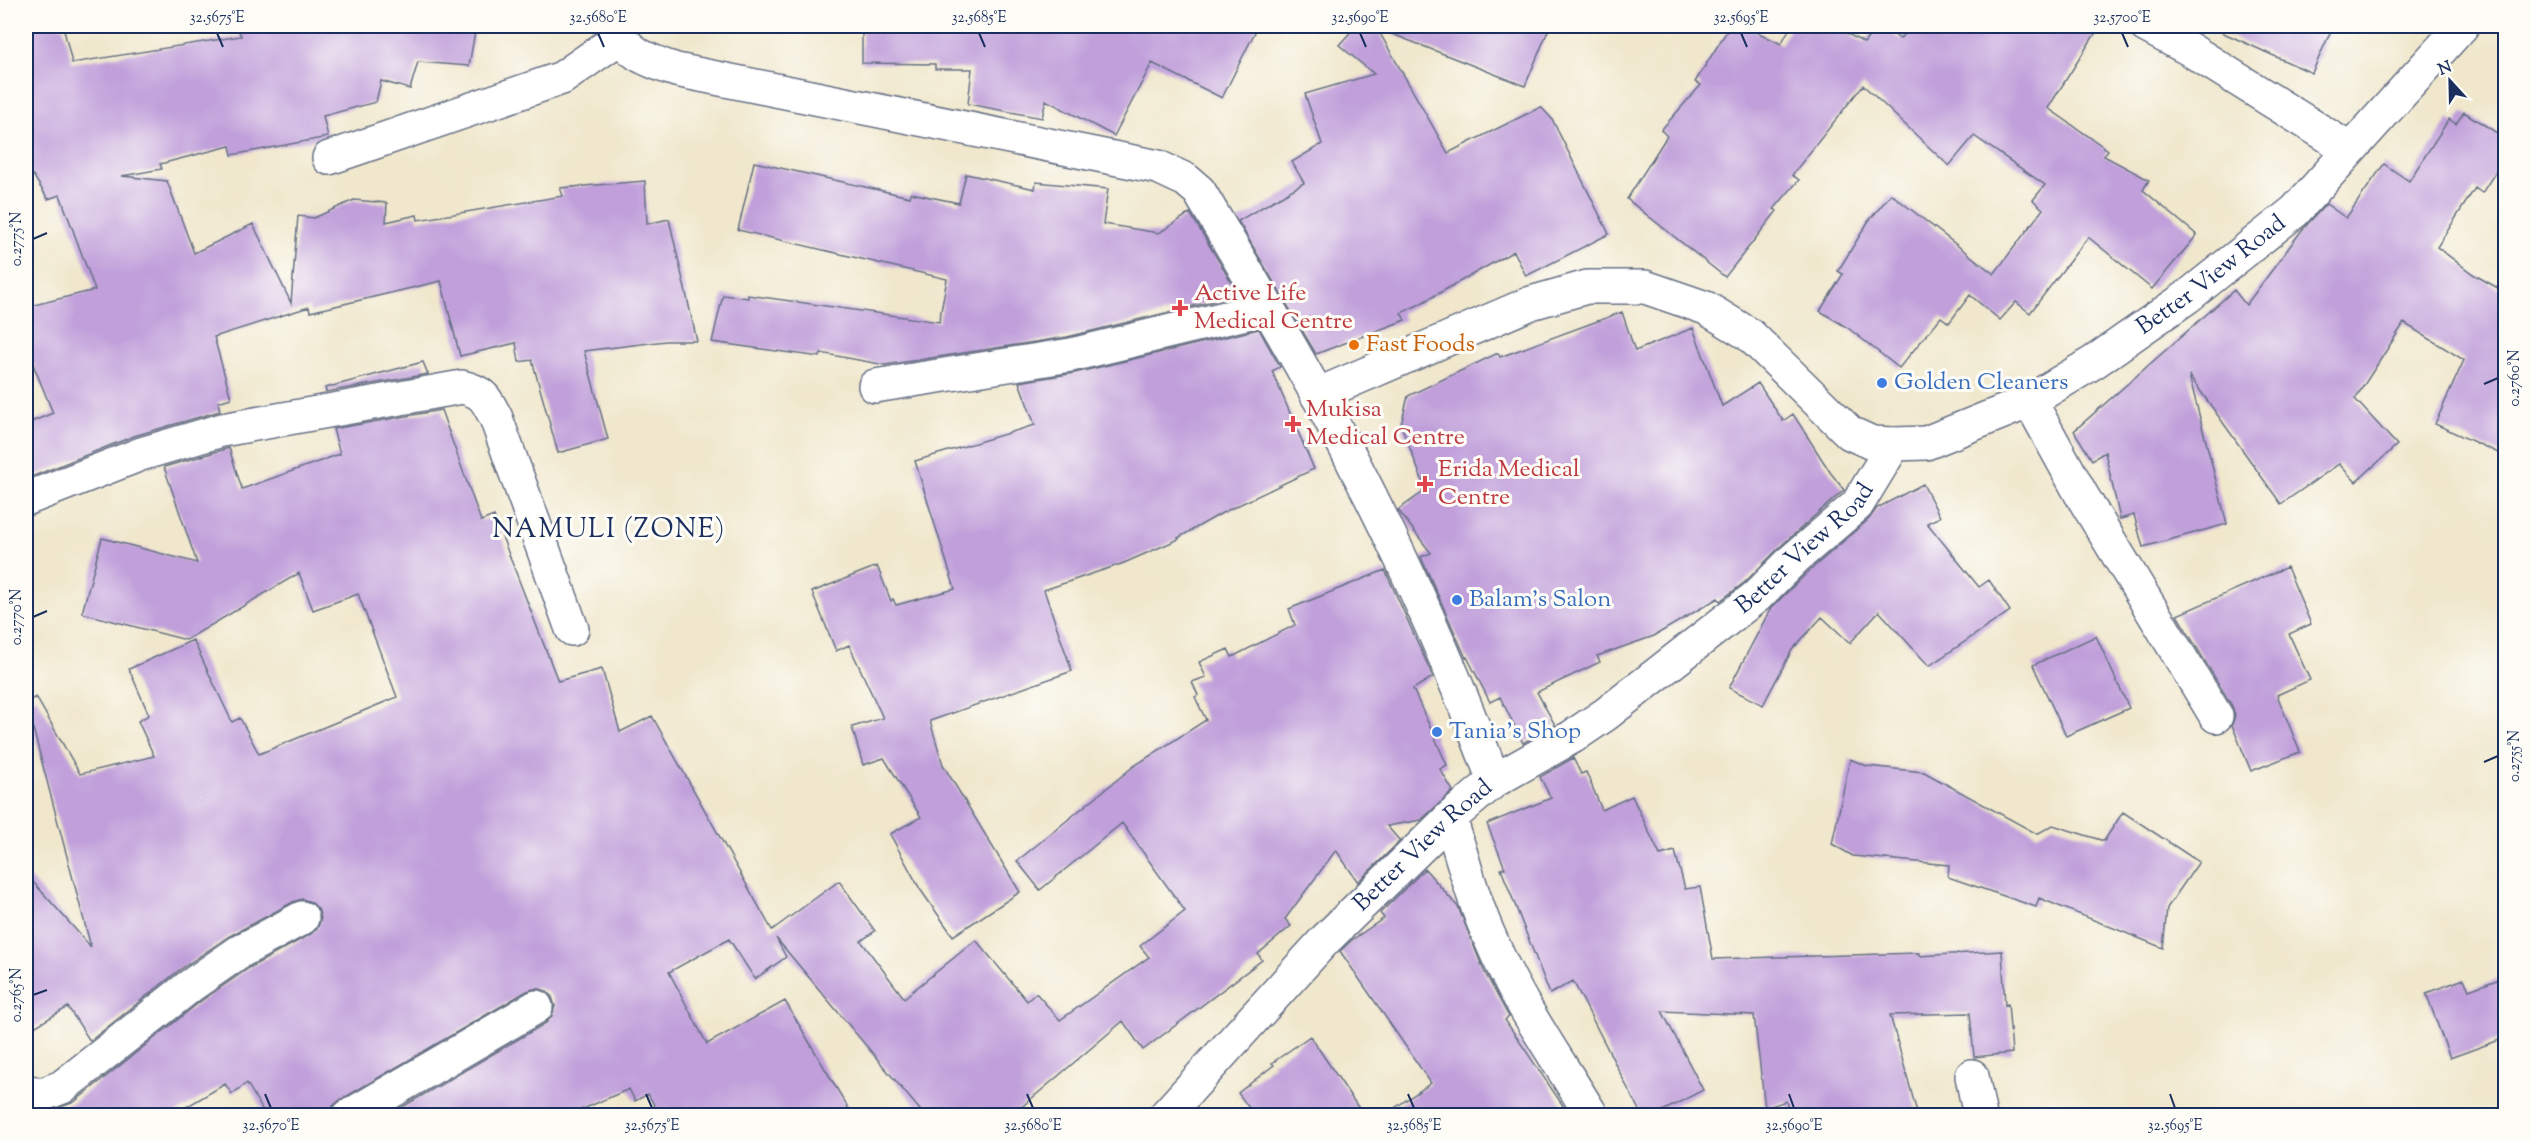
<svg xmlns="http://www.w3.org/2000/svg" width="2531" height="1141" viewBox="0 0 2531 1141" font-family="'Sorts Mill Goudy',serif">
<rect width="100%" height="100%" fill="#fdfcf7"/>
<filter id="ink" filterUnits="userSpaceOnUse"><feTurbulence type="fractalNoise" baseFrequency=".0167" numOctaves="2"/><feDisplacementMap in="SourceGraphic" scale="12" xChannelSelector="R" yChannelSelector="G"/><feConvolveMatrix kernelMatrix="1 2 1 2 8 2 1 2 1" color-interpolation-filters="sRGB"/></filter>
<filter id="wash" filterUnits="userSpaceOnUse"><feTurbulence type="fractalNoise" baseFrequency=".008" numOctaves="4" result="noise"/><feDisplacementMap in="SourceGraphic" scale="24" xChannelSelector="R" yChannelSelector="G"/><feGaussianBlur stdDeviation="1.35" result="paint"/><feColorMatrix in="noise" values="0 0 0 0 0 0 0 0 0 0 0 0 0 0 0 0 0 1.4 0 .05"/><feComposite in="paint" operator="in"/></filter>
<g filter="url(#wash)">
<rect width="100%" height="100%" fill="#f0e7cc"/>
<g id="blocks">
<path fill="#c09fda" d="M26,26h37l9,37 169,-27 -4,-10h239l-7,40 -51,-4 -8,27 -29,-8 -5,21 -53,14 5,21 -96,18 -2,-9 -70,18 2,5 -40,7 45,5 27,72 59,-29 38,79 7,-87 16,2 40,-18 33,3 -1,19 31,-7 1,5 145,-24 -3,-8 85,-7 2,43 22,-5 28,122h-31l-82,10 24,88 -50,14 -26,-93 -13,2 -3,-19 -56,13 -19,-75 -131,31 -1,-5 -95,30 17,61 -13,4 2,9 -86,25 -108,43v-55l27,-11 -27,-66v-40l69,-17 -35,-95 -12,4 -15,-24h-7z
M862,26h396l-36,72 -70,-35 -38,73 -68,-36 -4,18 -74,-14 4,-35h-37v-5l-73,-1z
M1356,26l21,1v-1h173l-25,60 -148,-58 71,125 93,-46 11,12 57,115 -83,42 -12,-25 -96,54 -17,8 4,7 -89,34 -78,-133 66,-38 -12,-21 30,-18 -17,-50 69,-20 -35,-29z
M1730,26h15l36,18 10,-18h43l30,17 13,-17h5l18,13 10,-13h190l-52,82 60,42 -4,6 45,24 -6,10 54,45 -45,54 -64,-52 -58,76 -14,-11 -16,18 -30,-25 -21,28 -8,-6 -42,51 -51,-40 -28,-17 23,-37 -5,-3 30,-49 23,-28 103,80 49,-65 -10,-9 12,-15 -71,-49 -25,30 -86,-81 -71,90 7,5 -25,29 3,2 -52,66 -98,-78 40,-63 -6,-6 40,-45 -6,-3z
M2208,26h125l-21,47z
M2464,112l41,26v19l-23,36 -7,-5 -38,59 36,27 32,18v164l-70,-32 29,-64 -60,-37 -49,76 42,46 -41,37 -17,-18 -58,40 -92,-129 38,149 -84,23 -9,-32 -14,4 -15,-67 -13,8 -18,-29 160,-141 12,15 56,-75 24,-26 20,14 38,-54 25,17 40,-62 7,5z
M754,162l156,35 1,-4 48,10 7,-29 69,15 1,-7 72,7 -5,35 56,9 31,-20 49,82 -172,42 -182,28 -64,-12 -1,4 -108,-15 11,-47 25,3v-3l191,27 8,-43 -209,-49z
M1622,312l13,39 58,-23 29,78 36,-23 25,38 10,-7 37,58 14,18 -61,54 -38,38 -25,19 -2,-3 -64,38 -57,20 3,6 -63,30 18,33 -32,18 -23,-46 -10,5 -23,-45 -1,1 -45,-101 10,-4 -33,-43 28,-20 -25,-65 7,-29 90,-43 2,4z
M1259,329l21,38 -8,4 42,98 -92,44 -44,25 1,1 -55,24 -80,27 28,81 -142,50 13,44 77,127 -67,44 -33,-47 -30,-55 31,-17 -37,-59 -21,7 -11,-38 31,-9 -34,-73 -13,6 -24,-59 65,-26 14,35 2,-2 3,6 59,-16 -40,-128 120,-36 -16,-43 56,-9z
M423,362l5,12 -102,18 -1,-4z
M441,410l40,111 13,-5 64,165 44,-12 18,63 32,-16 120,214 67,-49 36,50 -14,10 43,57 72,-58 51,61 9,-8 24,27 89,-63 -9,-11 45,-35 -63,-88 -82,67 -23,-29 117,-95 72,-46 -11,-23 3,-2 -6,-13 14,-5 -7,-15 29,-13 4,8 63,-32 -6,-16 96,-39 48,107 -20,12 34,76 -7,4 13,22 -32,29 -34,6 13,15 -42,41 -22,-32 -51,69 6,7 -33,28 4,6 -119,90 -20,-29 -112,95h-86l-149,-178 10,19 -31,22 -26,-40 -60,33 38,72 78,-43 68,115h-193l-12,-22 -13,7 -6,-12 -62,27h-180l159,-93 6,-7 3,-10 -3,-9 -6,-6 -9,-3 -10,3 -187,109 -7,6 -3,10h-64l-19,-33 -15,11 -7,-10 -54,32h-121l6,-7 18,-7 127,-101 48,-33 62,-34 7,-7 3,-9 -3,-9 -7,-7 -9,-3 -9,3 -65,35 -50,34 -88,70 -22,-34 -42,25v-158l65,73 -65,-245 10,-5 44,77 74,-18 -16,-35 11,-6 -20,-46 64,-29 39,82 8,-4 19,36 138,-57 -39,-103 -45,16 -14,-37 -113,67 -104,-27 20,-75 95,25 -33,-96 65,-19 13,41 98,-35 -7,-25z
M1923,484l17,33 -13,6 52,64 10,-7 21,31 -81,55 -50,-55 -29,32 -28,-26 -30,33 -29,55 -34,-17 42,-80 37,-36 61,-53 8,-11z
M2287,567l24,57 -22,10 21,46 -33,15 23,57 -49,19 -19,-46 3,-9 -3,-10 -55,-91z
M2096,636l33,72 -63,28 -33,-71z
M1573,758l8,16 5,-2 16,38 30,-14 28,59 15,-4 10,38 15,-2 13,72 206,-6v3l83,-5 3,54 3,-1 4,49 -38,4 -4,-44 -80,2 28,101h-128l-4,-15 -21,7 -11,-93 -92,-4 41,79 -50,26h-11l-69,-135 -23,13 -49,-125 4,-1 -18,-44 64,-26 -11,-21z
M1850,759l17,7 57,6 113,62 16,-9 51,16 19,-29 76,50 -32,46 -4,40 -124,-50 -3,9 -88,-30 1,-12 -96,-9 -21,-12z
M1425,869l33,38 26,64 25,46 -4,3 65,96h-187l48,-33 -91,-132 12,-11 32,-22 -4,-5z
M2505,977v61l-55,20 -24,-65 38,-14 5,11z
M1310,1036l54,80h-109l-17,-23 36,-28 -2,-2z"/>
</g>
</g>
<g filter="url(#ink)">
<use href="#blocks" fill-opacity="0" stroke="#666f84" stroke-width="1.5"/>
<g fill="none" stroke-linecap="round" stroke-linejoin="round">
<defs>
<g id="minor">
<path d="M612,26c18,29 33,33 64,44l482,97 28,13 13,11c40,68 81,136 119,205 68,124 127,252 176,385"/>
<path d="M2146,26l43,23 160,100"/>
<path d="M329,158l233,-80 57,-40"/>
<path d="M875,386l196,-31 196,-47"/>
<path d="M1317,395l214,-92 56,-16h58l61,21 44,27 100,98 22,10 22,1"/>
<path d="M2030,401l51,93 135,222"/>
<path d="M26,499l115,-45 81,-24 240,-43c22,5 24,12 34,31l76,211"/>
<path d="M1450,818c13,41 23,83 41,122 26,62 66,118 101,176"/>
<path d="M1972,1076l8,40"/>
<path d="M26,1091l15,4 21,-8 128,-101 49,-34 63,-34"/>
<path d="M349,1116l187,-109"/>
<path id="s1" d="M1165,1116l159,-175 126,-123 44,-37 78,-44 34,-23 151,-118 38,-38 62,-53 37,-61 32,-1 104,-42 64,-39 93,-65 108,-86 167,-185"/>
</g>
</defs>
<use href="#minor" stroke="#666f84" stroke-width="36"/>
<use href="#minor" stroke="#fff" stroke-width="33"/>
</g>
</g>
<path fill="none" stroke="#1b2f5e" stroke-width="2" d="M217,33l6,14M598,33l6,14M979,33l6,14M1360,33l6,14M1741,33l6,14M2122,33l6,14M33,239l14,-6M2484,384l14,-6M33,617l14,-6M2484,762l14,-6M33,995l14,-5M265,1094l6,14M646,1094l6,14M1027,1094l6,14M1408,1094l6,14M1789,1094l5,14M2170,1094l5,14"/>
<g fill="#e0444e" stroke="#fdfcf7" stroke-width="2">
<path d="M1177 299h6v6h6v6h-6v6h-6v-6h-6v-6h6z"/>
<path d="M1290 415h6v6h6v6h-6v6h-6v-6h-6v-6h6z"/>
<path d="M1422 475h6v6h6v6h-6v6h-6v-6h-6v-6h6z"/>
</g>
<circle fill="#e8710a" stroke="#fdfcf7" stroke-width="2" cx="1354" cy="345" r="6"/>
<g fill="#3f7fe0" stroke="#fdfcf7" stroke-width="2">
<circle cx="1882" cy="383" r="6"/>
<circle cx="1457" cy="600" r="6"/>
<circle cx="1437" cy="732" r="6"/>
</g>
<g text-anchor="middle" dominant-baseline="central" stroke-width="6" stroke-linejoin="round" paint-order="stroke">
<g font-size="24" fill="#1b2f5e" stroke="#fdfcf7">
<text stroke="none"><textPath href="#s1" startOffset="1364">Better View Road</textPath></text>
<text stroke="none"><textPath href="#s1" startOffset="860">Better View Road</textPath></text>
<text stroke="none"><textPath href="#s1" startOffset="374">Better View Road</textPath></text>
</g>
<g font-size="24" fill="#be3a42" stroke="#fdfcf7" text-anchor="start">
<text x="1194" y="294">Active Life<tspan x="1194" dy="28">Medical Centre</tspan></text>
<text x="1306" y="410">Mukisa<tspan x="1306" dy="28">Medical Centre</tspan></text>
<text x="1438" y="470">Erida Medical<tspan x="1438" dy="28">Centre</tspan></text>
</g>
<g font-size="24" fill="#c56008" stroke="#fdfcf7" text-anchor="start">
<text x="1366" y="345">Fast Foods</text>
</g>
<g font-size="24" fill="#366cbe" stroke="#fdfcf7" text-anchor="start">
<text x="1894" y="383">Golden Cleaners</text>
<text x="1469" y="600">Balam's Salon</text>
<text x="1449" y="732">Tania's Shop</text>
</g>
<g font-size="27" letter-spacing="1.5" fill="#1b2f5e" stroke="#fdfcf7">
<text x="609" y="530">NAMULI (ZONE)</text>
</g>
</g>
<rect width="2531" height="1141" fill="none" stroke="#fdfcf7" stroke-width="66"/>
<g transform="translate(2450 81) rotate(338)" stroke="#fdfcf7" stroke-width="4.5" paint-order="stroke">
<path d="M0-4.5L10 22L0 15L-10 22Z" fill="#1b2f5e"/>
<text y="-9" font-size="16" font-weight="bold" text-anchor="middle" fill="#1b2f5e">N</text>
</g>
<rect x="33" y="33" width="2465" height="1075" fill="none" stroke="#1b2f5e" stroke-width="2"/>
<g font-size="15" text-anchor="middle" fill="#1b2f5e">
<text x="217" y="22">32.5675°E</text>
<text x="598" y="22">32.5680°E</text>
<text x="979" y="22">32.5685°E</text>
<text x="1360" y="22">32.5690°E</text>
<text x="1741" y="22">32.5695°E</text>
<text x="2122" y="22">32.5700°E</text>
<text transform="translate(16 239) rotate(-90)" y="5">0.2775°N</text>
<text transform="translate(2514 378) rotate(-90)" y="5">0.2760°N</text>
<text transform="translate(16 617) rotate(-90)" y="5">0.2770°N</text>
<text transform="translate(2514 756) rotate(-90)" y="5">0.2755°N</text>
<text transform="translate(16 995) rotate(-90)" y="5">0.2765°N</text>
<text x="271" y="1130">32.5670°E</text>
<text x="652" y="1130">32.5675°E</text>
<text x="1033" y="1130">32.5680°E</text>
<text x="1414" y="1130">32.5685°E</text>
<text x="1794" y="1130">32.5690°E</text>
<text x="2175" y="1130">32.5695°E</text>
</g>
</svg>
